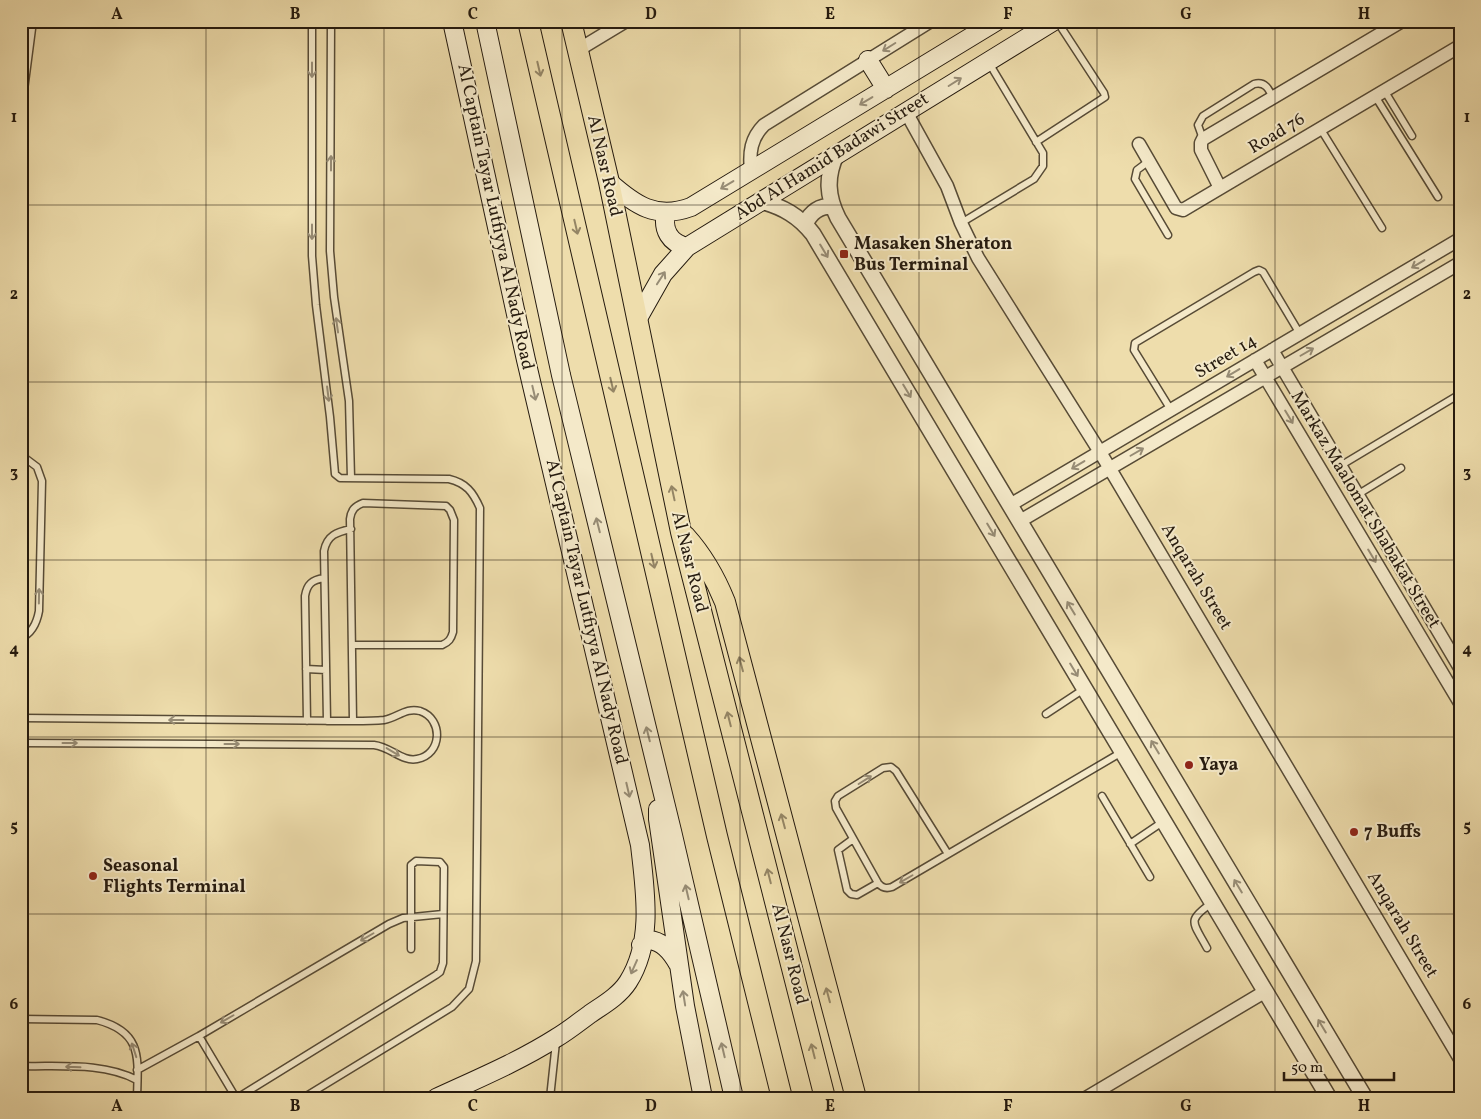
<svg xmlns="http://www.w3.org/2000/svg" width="1481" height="1119" viewBox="0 0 1481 1119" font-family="Vollkorn,serif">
<rect width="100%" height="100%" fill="#eeddac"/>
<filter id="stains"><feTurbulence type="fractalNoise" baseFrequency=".004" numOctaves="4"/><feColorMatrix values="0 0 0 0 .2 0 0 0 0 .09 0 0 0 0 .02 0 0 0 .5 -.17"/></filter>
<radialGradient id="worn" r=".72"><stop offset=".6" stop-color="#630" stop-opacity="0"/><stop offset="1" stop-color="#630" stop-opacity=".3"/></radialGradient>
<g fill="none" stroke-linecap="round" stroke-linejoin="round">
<defs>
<path id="service" d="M331,21l-1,230 4,46 15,104 2,77
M1382,21l5,9
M1384,90l28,46
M1375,96l63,101
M21,113l12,-92
M1320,128l62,100
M1203,139l-5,-14 5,-9 51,-32c11,-3 15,5 19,14
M1036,142l69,-45 -1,-4 -47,-72
M1149,161l-12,9 -2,9 33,56
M961,223l73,-44 9,-13v-13l-54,-90
M1171,410l-37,-60 1,-7 119,-71 5,-2 4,2 37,62
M21,455l16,12 5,14 -3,130c-2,11 -6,22 -18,27
M1340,466l120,-72
M1357,495l44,-27
M352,645h90c7,-3 9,-6 11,-13l1,-112 -4,-10 -4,-4 -83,-3c-8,3 -12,7 -13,16l3,202
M306,669l20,1
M1046,714l38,-25
M21,718l332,3c10,0 21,0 31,-1 13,-2 22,-13 36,-9 24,8 22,44 -3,48 -15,3 -26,-12 -43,-14l-353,-2
M307,721l-2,-125c2,-12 7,-16 19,-18
M327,721l-3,-170c3,-16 13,-19 27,-22
M1102,796l48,81
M853,839l-15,11 9,40 4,4 6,1 21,-12
M1130,844l34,-23
M948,854l-52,-83 -5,-4 -8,1 -45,28 -3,5 1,7 42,75c4,5 8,6 14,4l230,-135
M1207,948c-13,-25 -22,-27 5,-45
M21,1019l76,1c46,12 41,38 40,78
M199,1036l37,62
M21,1066c38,1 82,-4 116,14
M137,1070l62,-34 190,-112 14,-6 40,-4
M237,1098l199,-123 4,-3 3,-9 1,-96 -4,-5 -24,-1 -5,4v84
M303,1098l149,-91 17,-18 7,-28 4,-453c-7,-16 -14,-25 -31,-29l-109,-1 -5,-4 -5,-57 -14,-112 -4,-49v-235
M550,1098l6,-56"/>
<path id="minor" d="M578,50l48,-29
M906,112l41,74 14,37 17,35 122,194 360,607
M1139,144l37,64 7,2 277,-164
M751,171c-2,-19 0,-33 13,-46l167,-104
M1220,188l-19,-38v-7l2,-4 199,-118
M1272,350l188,318
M1255,360l205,343
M1010,505l450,-266
M1020,521l440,-258
M1086,1098l180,-107"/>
<path id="tertiary" d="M836,155c-10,22 -9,41 2,63l527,880
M761,201c22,6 38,15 52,33l516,864
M805,224c6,-12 14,-18 27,-18"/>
<path id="secondary" d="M485,21l76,354 111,456 62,267
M868,60l18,29
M609,182c26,23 47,38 82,25l306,-186
M666,213c-4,17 4,30 21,34
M637,320l26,-46 24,-27 367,-226
M658,809v10l27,187 18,92
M641,945l8,-5c14,1 23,13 29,24
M436,1098c41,-19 82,-36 120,-60 12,-7 23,-16 34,-24 13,-9 29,-18 38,-32 26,-41 17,-92 12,-137l-114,-485 -74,-339"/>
<path id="primary" d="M528,21l189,815 65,262
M571,21l38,161 72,350 144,566
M685,536c18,20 30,41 40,66l131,496"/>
</defs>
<use href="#service" stroke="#574b36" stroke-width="9"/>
<use href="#minor" stroke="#574b36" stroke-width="15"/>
<use href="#tertiary" stroke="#574b36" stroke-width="18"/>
<use href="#secondary" stroke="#251a0e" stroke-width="20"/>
<use href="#primary" stroke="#251a0e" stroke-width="22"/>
<use href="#service" stroke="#f4e9c9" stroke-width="6"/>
<use href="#minor" stroke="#f4e9c9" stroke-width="12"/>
<use href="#tertiary" stroke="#f4e9c9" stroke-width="15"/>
<use href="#secondary" stroke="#f4e9c9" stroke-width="18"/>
<use href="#primary" stroke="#eeddac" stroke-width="20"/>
</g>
<defs><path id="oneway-shaft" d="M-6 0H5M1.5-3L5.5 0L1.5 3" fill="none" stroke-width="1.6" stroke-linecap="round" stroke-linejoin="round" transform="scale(1.25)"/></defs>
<g stroke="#978c75">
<use href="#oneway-shaft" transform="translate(889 47) rotate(148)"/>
<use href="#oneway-shaft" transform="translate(312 70) rotate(90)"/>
<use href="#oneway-shaft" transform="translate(955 82) rotate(-32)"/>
<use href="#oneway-shaft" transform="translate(866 101) rotate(149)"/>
<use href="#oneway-shaft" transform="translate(331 163) rotate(-90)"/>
<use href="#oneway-shaft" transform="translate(727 185) rotate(149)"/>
<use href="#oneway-shaft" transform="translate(312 232) rotate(90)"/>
<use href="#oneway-shaft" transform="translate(824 251) rotate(59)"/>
<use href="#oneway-shaft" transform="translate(1418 264) rotate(149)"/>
<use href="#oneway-shaft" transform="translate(661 278) rotate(-57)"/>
<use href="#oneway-shaft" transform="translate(337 325) rotate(-98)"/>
<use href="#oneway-shaft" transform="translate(1307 352) rotate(-30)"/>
<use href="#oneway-shaft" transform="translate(1233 373) rotate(149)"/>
<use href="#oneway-shaft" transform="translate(907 391) rotate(59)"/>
<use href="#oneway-shaft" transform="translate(534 393) rotate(77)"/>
<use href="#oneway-shaft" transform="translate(328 394) rotate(83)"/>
<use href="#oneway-shaft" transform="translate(1289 417) rotate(59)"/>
<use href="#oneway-shaft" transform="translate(1137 452) rotate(-30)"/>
<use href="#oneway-shaft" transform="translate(1078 465) rotate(149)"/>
<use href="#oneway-shaft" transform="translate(598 525) rotate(-104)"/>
<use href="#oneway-shaft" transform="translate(991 530) rotate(59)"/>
<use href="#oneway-shaft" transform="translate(1372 556) rotate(59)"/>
<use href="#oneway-shaft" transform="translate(39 596) rotate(-89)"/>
<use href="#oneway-shaft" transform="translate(1071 608) rotate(-121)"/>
<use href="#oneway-shaft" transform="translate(1074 670) rotate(59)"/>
<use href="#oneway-shaft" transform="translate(176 720) rotate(-180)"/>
<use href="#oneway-shaft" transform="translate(648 734) rotate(-104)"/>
<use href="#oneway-shaft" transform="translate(70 743)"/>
<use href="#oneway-shaft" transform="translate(232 744)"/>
<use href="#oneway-shaft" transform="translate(1155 747) rotate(-121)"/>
<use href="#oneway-shaft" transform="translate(393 752) rotate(31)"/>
<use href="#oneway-shaft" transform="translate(865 780) rotate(-32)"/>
<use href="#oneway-shaft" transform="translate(628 790) rotate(77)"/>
<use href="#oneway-shaft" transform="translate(906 879) rotate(150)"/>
<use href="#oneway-shaft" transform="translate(1238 886) rotate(-121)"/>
<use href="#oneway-shaft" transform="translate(687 892) rotate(-103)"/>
<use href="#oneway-shaft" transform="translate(367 937) rotate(150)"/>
<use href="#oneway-shaft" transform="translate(634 967) rotate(114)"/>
<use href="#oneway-shaft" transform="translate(684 998) rotate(-99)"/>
<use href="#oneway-shaft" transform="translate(227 1019) rotate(150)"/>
<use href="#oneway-shaft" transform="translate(1322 1026) rotate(-121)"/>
<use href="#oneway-shaft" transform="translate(134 1050) rotate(-108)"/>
<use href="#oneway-shaft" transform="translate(723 1050) rotate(-103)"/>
<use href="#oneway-shaft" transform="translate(73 1067) rotate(-178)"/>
</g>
<g stroke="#948565">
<use href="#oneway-shaft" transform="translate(539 69) rotate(77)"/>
<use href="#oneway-shaft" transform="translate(576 227) rotate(77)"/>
<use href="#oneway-shaft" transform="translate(612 385) rotate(77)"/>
<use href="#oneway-shaft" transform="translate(673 493) rotate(-102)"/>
<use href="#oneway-shaft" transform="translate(653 561) rotate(77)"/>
<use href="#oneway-shaft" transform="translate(741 664) rotate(-105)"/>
<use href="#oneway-shaft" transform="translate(729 719) rotate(-104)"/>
<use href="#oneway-shaft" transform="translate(783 821) rotate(-105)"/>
<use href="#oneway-shaft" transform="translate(769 876) rotate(-104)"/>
<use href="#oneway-shaft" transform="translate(828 995) rotate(-105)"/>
<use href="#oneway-shaft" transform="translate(813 1051) rotate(-104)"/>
</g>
<path fill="none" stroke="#251a0e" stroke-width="1" stroke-opacity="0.55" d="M206,21v1077M384,21v1077M562,21v1077M740,21v1077M919,21v1077M1097,21v1077M1275,21v1077M21,205h1439M21,382h1439M21,560h1439M21,737h1439M21,914h1439"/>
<g fill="#8f2418" stroke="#f4e9c9" stroke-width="2">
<rect x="839" y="249" width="10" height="10" rx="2.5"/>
<circle cx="1189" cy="765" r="5"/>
<circle cx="1354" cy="832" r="5"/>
<circle cx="93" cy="876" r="5"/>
</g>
<g text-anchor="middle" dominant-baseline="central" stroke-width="4" stroke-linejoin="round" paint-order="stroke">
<g font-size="18" fill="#251a0e" stroke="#f4e9c9">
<text transform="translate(1277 134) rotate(-31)">Road 76</text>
<text transform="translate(832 157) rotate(-32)">Abd Al Hamid Badawi Street</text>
<text transform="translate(604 166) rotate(77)">Al Nasr Road</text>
<text transform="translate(495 217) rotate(78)">Al Captain Tayar Lutfiyya Al Nady Road</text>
<text transform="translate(1226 357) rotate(-31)">Street 14</text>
<text transform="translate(1365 510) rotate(59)">Markaz Maalomat Shabakat Street</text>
<text transform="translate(689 562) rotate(76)">Al Nasr Road</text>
<text transform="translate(1196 577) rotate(59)">Anqarah Street</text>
<text transform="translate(586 612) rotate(77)">Al Captain Tayar Lutfiyya Al Nady Road</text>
<text transform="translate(1402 925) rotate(59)">Anqarah Street</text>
<text transform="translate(789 954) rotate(76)">Al Nasr Road</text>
</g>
<g font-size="18" font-weight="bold" fill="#251a0e" stroke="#f4e9c9" text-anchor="start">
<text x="854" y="244">Masaken Sheraton<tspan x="854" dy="21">Bus Terminal</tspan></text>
<text x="1199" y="765">Yaya</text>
<text x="1364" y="832">7 Buffs</text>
<text x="103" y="866">Seasonal<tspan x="103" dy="21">Flights Terminal</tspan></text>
</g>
</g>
<rect width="1481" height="1119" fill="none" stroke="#eeddac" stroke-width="55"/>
<path d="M1284 1072v8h110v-8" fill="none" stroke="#251a0e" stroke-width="2.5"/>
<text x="1291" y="1072" font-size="15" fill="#251a0e" stroke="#f4e9c9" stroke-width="4" paint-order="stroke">50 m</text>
<rect x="28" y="28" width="1426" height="1064" fill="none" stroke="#251a0e" stroke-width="2"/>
<g font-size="16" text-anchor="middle" font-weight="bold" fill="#251a0e">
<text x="117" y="19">A</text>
<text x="295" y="19">B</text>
<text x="473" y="19">C</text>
<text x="651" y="19">D</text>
<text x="830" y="19">E</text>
<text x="1008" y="19">F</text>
<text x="1186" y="19">G</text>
<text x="1364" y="19">H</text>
<text x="14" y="122">1</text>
<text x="1467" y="122">1</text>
<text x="14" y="299">2</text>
<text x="1467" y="299">2</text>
<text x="14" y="477">3</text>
<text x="1467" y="477">3</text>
<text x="14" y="654">4</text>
<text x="1467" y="654">4</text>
<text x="14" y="831">5</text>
<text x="1467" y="831">5</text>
<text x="14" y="1009">6</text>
<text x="1467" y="1009">6</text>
<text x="117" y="1111">A</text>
<text x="295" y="1111">B</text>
<text x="473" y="1111">C</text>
<text x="651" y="1111">D</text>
<text x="830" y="1111">E</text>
<text x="1008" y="1111">F</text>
<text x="1186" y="1111">G</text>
<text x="1364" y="1111">H</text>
</g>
<rect width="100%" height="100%" filter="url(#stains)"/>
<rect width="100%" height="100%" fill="url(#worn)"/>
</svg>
